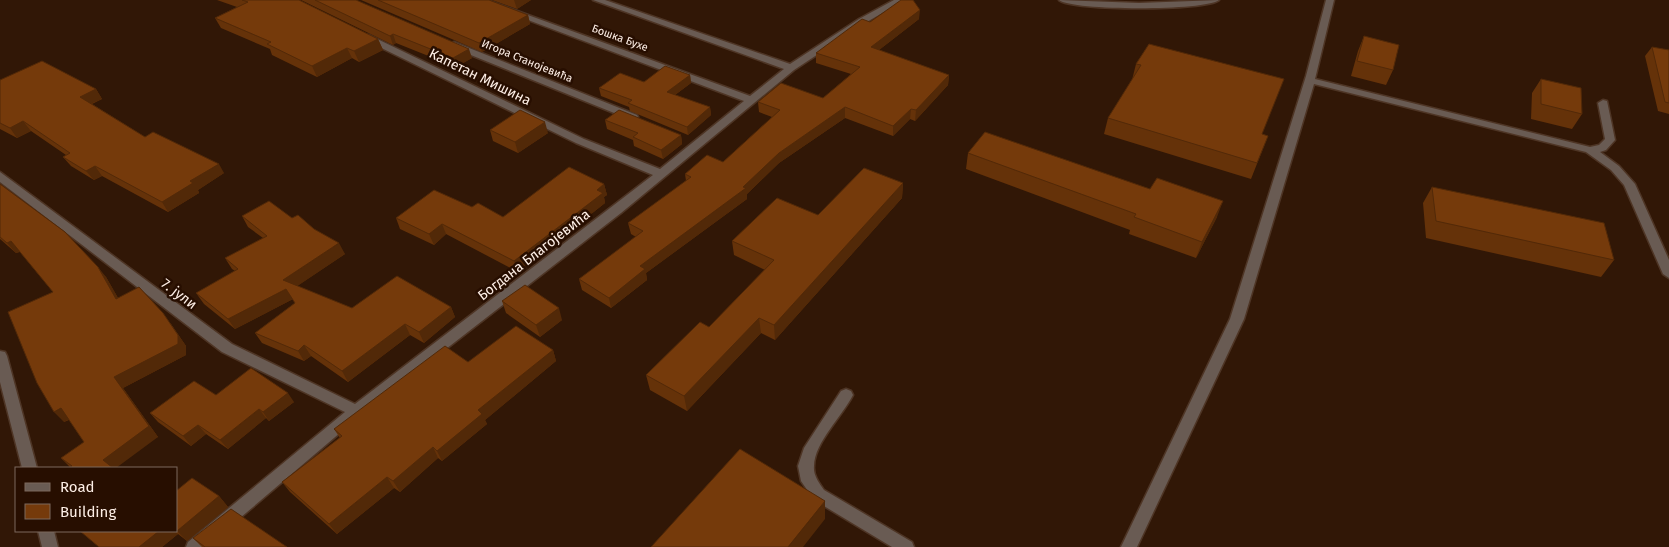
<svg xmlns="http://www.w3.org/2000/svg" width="1669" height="547" viewBox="0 0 1669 547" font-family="'Fira Sans',sans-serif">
<rect width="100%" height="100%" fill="#311706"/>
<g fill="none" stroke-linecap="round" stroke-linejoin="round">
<defs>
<path id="minor" d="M475,0h12l263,96 34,-27 -191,-69h12l185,64 69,-45 35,-19h11l-40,23 -71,47 -173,143 -260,202 -155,132h-20l2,-5 157,-130 -123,-60 -222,-170v-10l232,172 123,60 298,-229 -77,-32 -213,-104v-4h6l215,104 76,30 84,-68z
M1059,0l80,3 80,-3c-13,11 -147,11 -160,0z
M1326,0h8l-19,79 275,68 9,-2 6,-6 -7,-36 5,-3 4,1 8,39 -9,10 -6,2 19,14 16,18 34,76v18l-6,-4 -39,-89 -13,-15 -25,-18 -272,-68 -70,235 -107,228h-16l109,-228 76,-243z
M454,42l183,73 1,2 -1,2h-8l-178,-72 -2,-2z
M0,351l5,1 2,4 30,112h-15l-22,-86z
M846,389l5,2 2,4c-10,20 -39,48 -39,71 -1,9 5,17 10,24l88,52 2,5h-22l-78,-47 -13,-19 -3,-15 6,-18 37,-57z
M38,531h16l4,16h-16z"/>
</defs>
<use href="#minor" stroke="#4e3525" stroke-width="3"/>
<use href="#minor" fill="#695b53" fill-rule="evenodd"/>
</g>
<path fill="#653209" d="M217,0h82l79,39 5,11 -24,12 -7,-4 -35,19 -45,-22 -2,-6 -49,-21 -6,-10 22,-11z
M301,0h55l116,58 -16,9 -60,-24 -3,2z
M361,0h128l39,15 2,9 -48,28z
M492,0h39l-14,9z
M919,19l-40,31 70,25 -1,10 -33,36 -5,-2 -17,17 -48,-18 -66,45 -32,31v5l-101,74 1,7 -36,28 -29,-18 -3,-11 57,-42 -5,-3 -3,-11 58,-42 -1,-7 38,-12 49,-45 -13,-5 -1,-10 65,-4 28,-24 -35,-11v-10l54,-31z
M1364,36l29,34 -7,15 -35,-9 7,-25z
M1149,44l113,90 6,2 -17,43 -147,-45 4,-16 24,-38 4,-16z
M1652,47l17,3v64l-11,-3 -13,-55z
M690,75l1,8 -16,12 35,12 1,8 -23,20 -58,-24 -1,-4 -28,-11 -2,-8z
M1541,79l41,35 -10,15 -41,-10 1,-26z
M0,80l96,9 6,10 -10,5 53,33 79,36 -26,17 1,3 -31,19 -66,-36 -8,4 -23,-14 -8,-9 3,-2 -35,-24 -14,7 -17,-9z
M605,120l76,15 1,9 -19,15 -29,-13 -1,-6 -26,-11z
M490,130l58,3 -30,20 -25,-12z
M968,153l249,64 -21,41 -67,-24 1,-4 -164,-61z
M903,183l-1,15 -127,142 -14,-7 -74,78 -37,-21 -4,-15 63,-48 56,-57 -31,-15 -2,-14 86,-26z
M0,184l106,93 12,21 53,26 15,22v9l-63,33 35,49 -88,30 -9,-9 23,-16 -15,-22 -5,2 -11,-130 -33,-40 -4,1 -16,-14z
M604,184l3,11 -3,2 1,6 -87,69 -72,-38 -12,11 -34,-16 -4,-11 76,-11 31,10z
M1432,187l182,73 -13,17 -175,-39 -3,-35z
M242,216l50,2 53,36 -48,32 55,22 99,-1 4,10 -31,26 -14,-8 -62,47 -37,-26 -7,5 -42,-18 -7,-10 40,-30 -2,-4 -58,30 -31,-25 -8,-11 39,-22 -3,-2 -7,-11 38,-20 -15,-11z
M502,301l60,19 -22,17 -34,-24z
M553,350l3,11 -71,59 2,4 -45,37 -4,-3 -38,34 -6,-4 -57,46 -47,-42 -8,-10 58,-44 -6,-9 134,-67z
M216,395l78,7 -25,19 -3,-3 -38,31 -22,-15 -15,12 -33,-24 -8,-9z
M176,491l43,5 9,11 -41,34 -9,-7 -16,13h-63l-19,-16h96z
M193,538l94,9h-85z"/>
<path fill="#522908" d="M514,0h17l-14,9z
M920,10l-1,9 -49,38 1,-10z
M528,15l2,9 -48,28 -3,-9z
M393,34l3,9 -3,2 -3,-9z
M378,39l5,11 -24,12 -5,-11z
M347,48l5,10 -35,19 -5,-11z
M469,49l3,9 -16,9 -3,-9z
M690,75l1,8 -23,17 -1,-8z
M949,75l-1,10 -33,36 1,-11z
M96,89l6,10 -16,7 -6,-9z
M710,107l1,8 -23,20 -1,-8z
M845,107v11l-66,45 -32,31v5l-101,74 1,7 -36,28 -2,-10 31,-32 139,-113z
M911,109l-1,10 -17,17v-10z
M23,121l8,10 -14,7 -7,-10z
M545,122l3,11 -30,20 -3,-11z
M681,135l1,9 -19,15 -2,-9z
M219,164l5,9 -26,17 1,3 -31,19 -6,-10 28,-21z
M95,166l7,10 -8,4 -8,-9z
M903,183l-1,15 -127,142 -1,-15z
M604,184l3,11 -3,2 1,6 -87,69 -4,-11z
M1223,201l-6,16 -21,41 6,-16z
M442,224l4,10 -12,11 -5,-11z
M11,241l9,10 -4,2 -9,-10z
M339,243l6,11 -55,37 -7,-11z
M98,267l8,10 19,33 -9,-11z
M286,289l7,10 -58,30 -7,-10z
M451,307l4,10 -31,26 -5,-11z
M559,308l3,12 -22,17 -4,-12z
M163,313l23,33v9l-63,33 35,49 -42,31h-6l-7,-8 11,-83z
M759,318l2,15 -74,78 -3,-15z
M405,324l5,11 -62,47 -6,-11z
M304,345l7,11 -7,5 -6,-10z
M553,350l3,11 -71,59 2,4 -45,37 -5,-10 41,-41z
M288,393l6,9 -25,19 -6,-9z
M61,408l10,10 -7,4 -10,-10z
M259,409l7,9 -38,31 -8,-9z
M198,425l8,9 -15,12 -8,-10z
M433,447l5,11 -38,34 -7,-11z
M387,477l7,11 -57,46 -8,-10z
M219,496l9,11 -41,34 -10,-10z
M825,501v18l-22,28h-15z
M159,531h16l3,3 -16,13h-23z"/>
<path fill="#753a0b" stroke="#522908" d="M242,0h57l79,39 -24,12 -7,-3 -35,18 -45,-22 4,-2 -56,-24 33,-16z
M315,0h41l113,49 -16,9 -60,-24 -3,2z
M378,0h111l39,15 -49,28z
M901,0h12l7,10 -49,37 78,28 -33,35 -5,-1 -18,17 -48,-19 -66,46 -36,34 3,1 -106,78 5,3 -36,29 -30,-19 64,-48 -15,-8 63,-46 -6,-3 22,-19 16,7 57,-52 -22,-8 23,-19 42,15 37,-31 -44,-14 46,-34 8,3z
M1364,36l35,9 -6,25 -36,-9z
M1149,44l135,35 -22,55 6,2 -11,27 -149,-45 33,-53 -5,-1z
M1652,47l17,3v53l-4,-1z
M42,61l54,28 -16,8 65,40 8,-5 66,32 -29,17 3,2 -31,19 -67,-36 -9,5 -23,-14 7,-4 -47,-32 -13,7 -10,-5v-43z
M665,66l25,9 -23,17 43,15 -23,20 -59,-24 4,-3 -33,-12 21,-15 24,9z
M1541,79l40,9 1,26 -41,-10z
M520,110l25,12 -30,20 -25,-12z
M619,110l62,25 -20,15 -28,-13 5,-4 -33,-13z
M985,132l165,57 7,-11 66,23 -21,41 -68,-25 2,-3 -168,-61z
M569,167l35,17 -7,6 6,3 -89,68 -72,-37 -13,10 -33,-16 38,-28 38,17 6,-4 25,14z
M864,168l39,15 -129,142 -15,-7 -75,78 -38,-21 54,-53 9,5 65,-67 -42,-19 45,-43 41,17z
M0,184l65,48 33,35 18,32 23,-12 24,26 15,22v9l-64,33 35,49 -46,34 10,8h-44l3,-2 -11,-8 23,-16 -23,-34 -7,4 -17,-29 -29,-71 45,-20 -42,-51 -4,2 -7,-6z
M1432,187l172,36 10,37 -178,-39z
M269,201l23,17 6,-3 16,14 25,14 -56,37 69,28 45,-32 54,31 -32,25 -14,-8 -63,47 -38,-26 -6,6 -43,-18 40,-30 -9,-14 -58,30 -32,-26 42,-24 -13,-11 42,-22 -25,-20z
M525,285l34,23 -23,17 -34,-24z
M516,326l37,24 -75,60 4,4 -45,37 -4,-4 -40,34 -6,-4 -58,47 -47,-42 60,-46 -8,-7 111,-83 23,16z
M251,368l37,25 -25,19 -4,-3 -39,31 -22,-15 -15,11 -33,-23 44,-32 22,14z
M740,449l85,52 -37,46h-137z
M192,478l27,18 -42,35 -1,-1v-39z
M231,509l56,38h-82l-12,-9z
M80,531h79l-20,16h-40z"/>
<g text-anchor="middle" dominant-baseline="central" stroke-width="5" stroke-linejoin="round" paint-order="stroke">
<g font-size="11" fill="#feefe6" stroke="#270e00">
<text transform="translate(620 38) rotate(20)">Бошка Бухе</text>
<text transform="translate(527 61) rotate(22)">Игора Станојевића</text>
</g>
<g font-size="14" fill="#feefe6" stroke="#270e00">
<text transform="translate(480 77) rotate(26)">Капетан Мишина</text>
<text transform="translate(534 255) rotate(-38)">Богдана Благојевића</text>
<text transform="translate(179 294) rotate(37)">7. јули</text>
</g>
</g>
<rect x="15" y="467" width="162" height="65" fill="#270e00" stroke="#7d685c"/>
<rect x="25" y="483" width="25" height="8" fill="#695b53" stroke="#7d685c"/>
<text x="60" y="492" font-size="15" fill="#feefe6">Road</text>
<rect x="25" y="504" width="25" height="15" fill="#753a0b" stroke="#7d685c"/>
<text x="60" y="517" font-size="15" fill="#feefe6">Building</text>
</svg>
